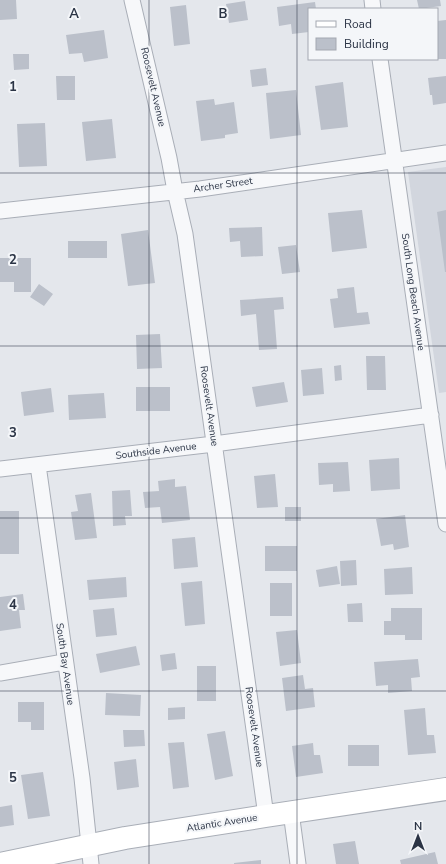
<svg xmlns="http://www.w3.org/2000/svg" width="446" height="864" viewBox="0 0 446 864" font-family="'Nunito Sans',sans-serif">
<rect width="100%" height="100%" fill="#e4e7ec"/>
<path fill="#d2d6de" d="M446,167v225l-7,1 -31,-221z"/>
<path fill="#bbc0ca" d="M0,0h16l1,19 -17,1z
M417,0h23l1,6 -22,3z
M245,1l3,19 -19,3 -3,-19z
M315,2l1,7h-7v23l-17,2 -1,-10 -12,2 -2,-19z
M186,5l4,39 -16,2 -4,-39z
M446,20v39h-9v-38z
M104,30l4,28 -24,4 -2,-9 -13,1 -3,-19z
M13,54h16v15l-15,1z
M266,68l2,17 -16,2 -2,-17z
M56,76h19v24h-18z
M446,76v27l-13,2 -1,-10h-2l-2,-17z
M343,82l5,45 -27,3 -6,-44z
M296,90l5,45 -31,4 -4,-46z
M214,99l1,6 19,-3 4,31 -13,2v3l-24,3 -5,-40z
M112,119l4,39 -30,3 -4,-39z
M45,123l2,43 -28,1 -2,-43z
M362,210l5,38 -35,4 -4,-39z
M446,210v62h-1l-8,-60z
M262,227l1,29 -22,1 -1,-16 -10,1 -1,-14z
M148,230l7,53 -27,3 -7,-52z
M68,241h39v17h-39z
M296,245l4,27 -18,2 -4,-27z
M0,258h31v34h-17v-10h-14z
M39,284l14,10 -9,12 -14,-9z
M354,287l3,26 11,-1 2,12 -36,4 -4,-29 8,-1 -1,-9z
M283,297l1,12 -10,1 3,39 -18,1 -3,-36 -15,2 -1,-16z
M160,334l2,34 -25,1 -1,-34z
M366,356h19l1,34h-19z
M341,365l1,15 -7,1 -1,-15z
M322,368l2,26 -21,2 -2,-26z
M284,382l4,20 -32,5 -4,-20z
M136,387h34v24h-34z
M51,388l3,24 -30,4 -3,-24z
M104,393l2,25 -37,2 -1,-25z
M399,458l1,31 -29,2 -2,-31z
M348,462l2,29 -17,1v-8l-14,1 -1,-22z
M275,474l3,33 -21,1 -3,-32z
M175,479v8l11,-1 4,34 -28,3 -2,-16 -15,1 -2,-16 16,-1 -1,-10z
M130,490l2,26h-7l1,9 -13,1 -1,-35z
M91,493l6,45 -22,2 -4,-28 7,-1 -3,-16z
M285,507h16v14h-16z
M0,511h19v43h-19z
M405,515l4,32 -15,3 -1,-6 -12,2 -5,-27z
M195,537l3,30 -24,2 -2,-30z
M265,546h32v25h-32z
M356,560l1,25 -16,1 -1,-25z
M337,566l3,18 -21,3 -3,-17z
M412,567l1,27 -28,1 -1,-26z
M126,577l1,20 -38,3 -2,-20z
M202,581l3,43 -20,2 -4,-43z
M270,583h22v33h-22z
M23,594l2,16h-6l2,18 -21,3v-34z
M362,603l1,19h-15l-1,-18z
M114,608l3,27 -21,2 -3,-27z
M391,608h31v32h-17v-5h-21v-14h7z
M297,630l4,33 -21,3 -4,-34z
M136,646l4,19 -40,8 -4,-19z
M175,653l2,16 -15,2 -2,-16z
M418,659l2,18 -9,1 1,13 -24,2v-8l-12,1 -2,-24z
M197,666h19v35h-19z
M303,675l2,14 8,-1 2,19 -29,4 -4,-33z
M106,693l35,2 -1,21 -35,-1z
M18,702h26v28h-13v-8h-13z
M185,707v12l-17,1v-12z
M425,708l2,27h7l2,18 -28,2 -4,-45z
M123,730h21l1,16 -21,1z
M225,731l8,45 -18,4 -8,-46z
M184,742l5,45 -16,2 -5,-46z
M313,743l1,12h6l3,18 -27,4 -4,-31z
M348,745h31v21h-31z
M136,759l3,28 -22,3 -3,-28z
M43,772l7,44 -22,3 -7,-44z
M12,805l2,20 -14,2v-20z
M355,841l4,23h-23l-3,-20z
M435,852l3,12h-37l-1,-4z
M261,860v4h-27v-1z"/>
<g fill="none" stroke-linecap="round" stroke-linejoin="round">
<defs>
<path id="minor" d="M132,0l37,158 6,33 10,43 81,582
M372,0l1,9
M380,59l66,465
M0,211l200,-22 246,-36
M38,465l44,313 9,86
M0,469l214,-25 217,-29
M0,673l64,-11
M291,812l7,52"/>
<path id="secondary" d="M0,864l125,-26 141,-22 180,-27"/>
</defs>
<use href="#minor" stroke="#a9aeb7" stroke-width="17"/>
<use href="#secondary" stroke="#a9aeb7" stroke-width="24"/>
<use href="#minor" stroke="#f7f8fa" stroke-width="15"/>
<use href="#secondary" stroke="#fff" stroke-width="22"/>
</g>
<path fill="none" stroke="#2b3445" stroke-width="1" stroke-opacity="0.55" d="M149,0v864M297,0v864M0,173h446M0,346h446M0,518h446M0,691h446"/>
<g text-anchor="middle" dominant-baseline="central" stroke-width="4" stroke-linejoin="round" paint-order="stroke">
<g font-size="10" fill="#2b3445" stroke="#f4f6f9">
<text transform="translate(153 87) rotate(77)">Roosevelt Avenue</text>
<text transform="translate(223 185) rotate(-8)">Archer Street</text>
<text transform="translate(413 292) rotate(82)">South Long Beach Avenue</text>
<text transform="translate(209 406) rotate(82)">Roosevelt Avenue</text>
<text transform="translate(156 451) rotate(-7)">Southside Avenue</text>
<text transform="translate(65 664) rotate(82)">South Bay Avenue</text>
<text transform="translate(254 727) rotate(82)">Roosevelt Avenue</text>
<text transform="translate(222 823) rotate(-9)">Atlantic Avenue</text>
</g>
</g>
<g font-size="13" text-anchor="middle" font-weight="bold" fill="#2b3445" stroke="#f4f6f9" stroke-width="4" stroke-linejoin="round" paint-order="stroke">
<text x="74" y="18">A</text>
<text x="223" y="18">B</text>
<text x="13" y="91">1</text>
<text x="13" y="264">2</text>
<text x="13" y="437">3</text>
<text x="13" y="609">4</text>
<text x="13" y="782">5</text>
</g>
<rect x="308" y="8" width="130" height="52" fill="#f4f6f9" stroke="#a4a8b1"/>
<rect x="316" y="21" width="20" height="6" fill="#ffffff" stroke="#a4a8b1"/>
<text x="344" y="28" font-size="12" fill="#2b3445">Road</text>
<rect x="316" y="38" width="20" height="12" fill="#bbc0ca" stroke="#a4a8b1"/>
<text x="344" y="48" font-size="12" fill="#2b3445">Building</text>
<g transform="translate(418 836)" stroke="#f4f6f9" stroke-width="3" paint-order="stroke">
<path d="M0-3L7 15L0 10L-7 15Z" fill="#2b3445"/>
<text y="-6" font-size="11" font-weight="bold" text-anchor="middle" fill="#2b3445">N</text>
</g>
</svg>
